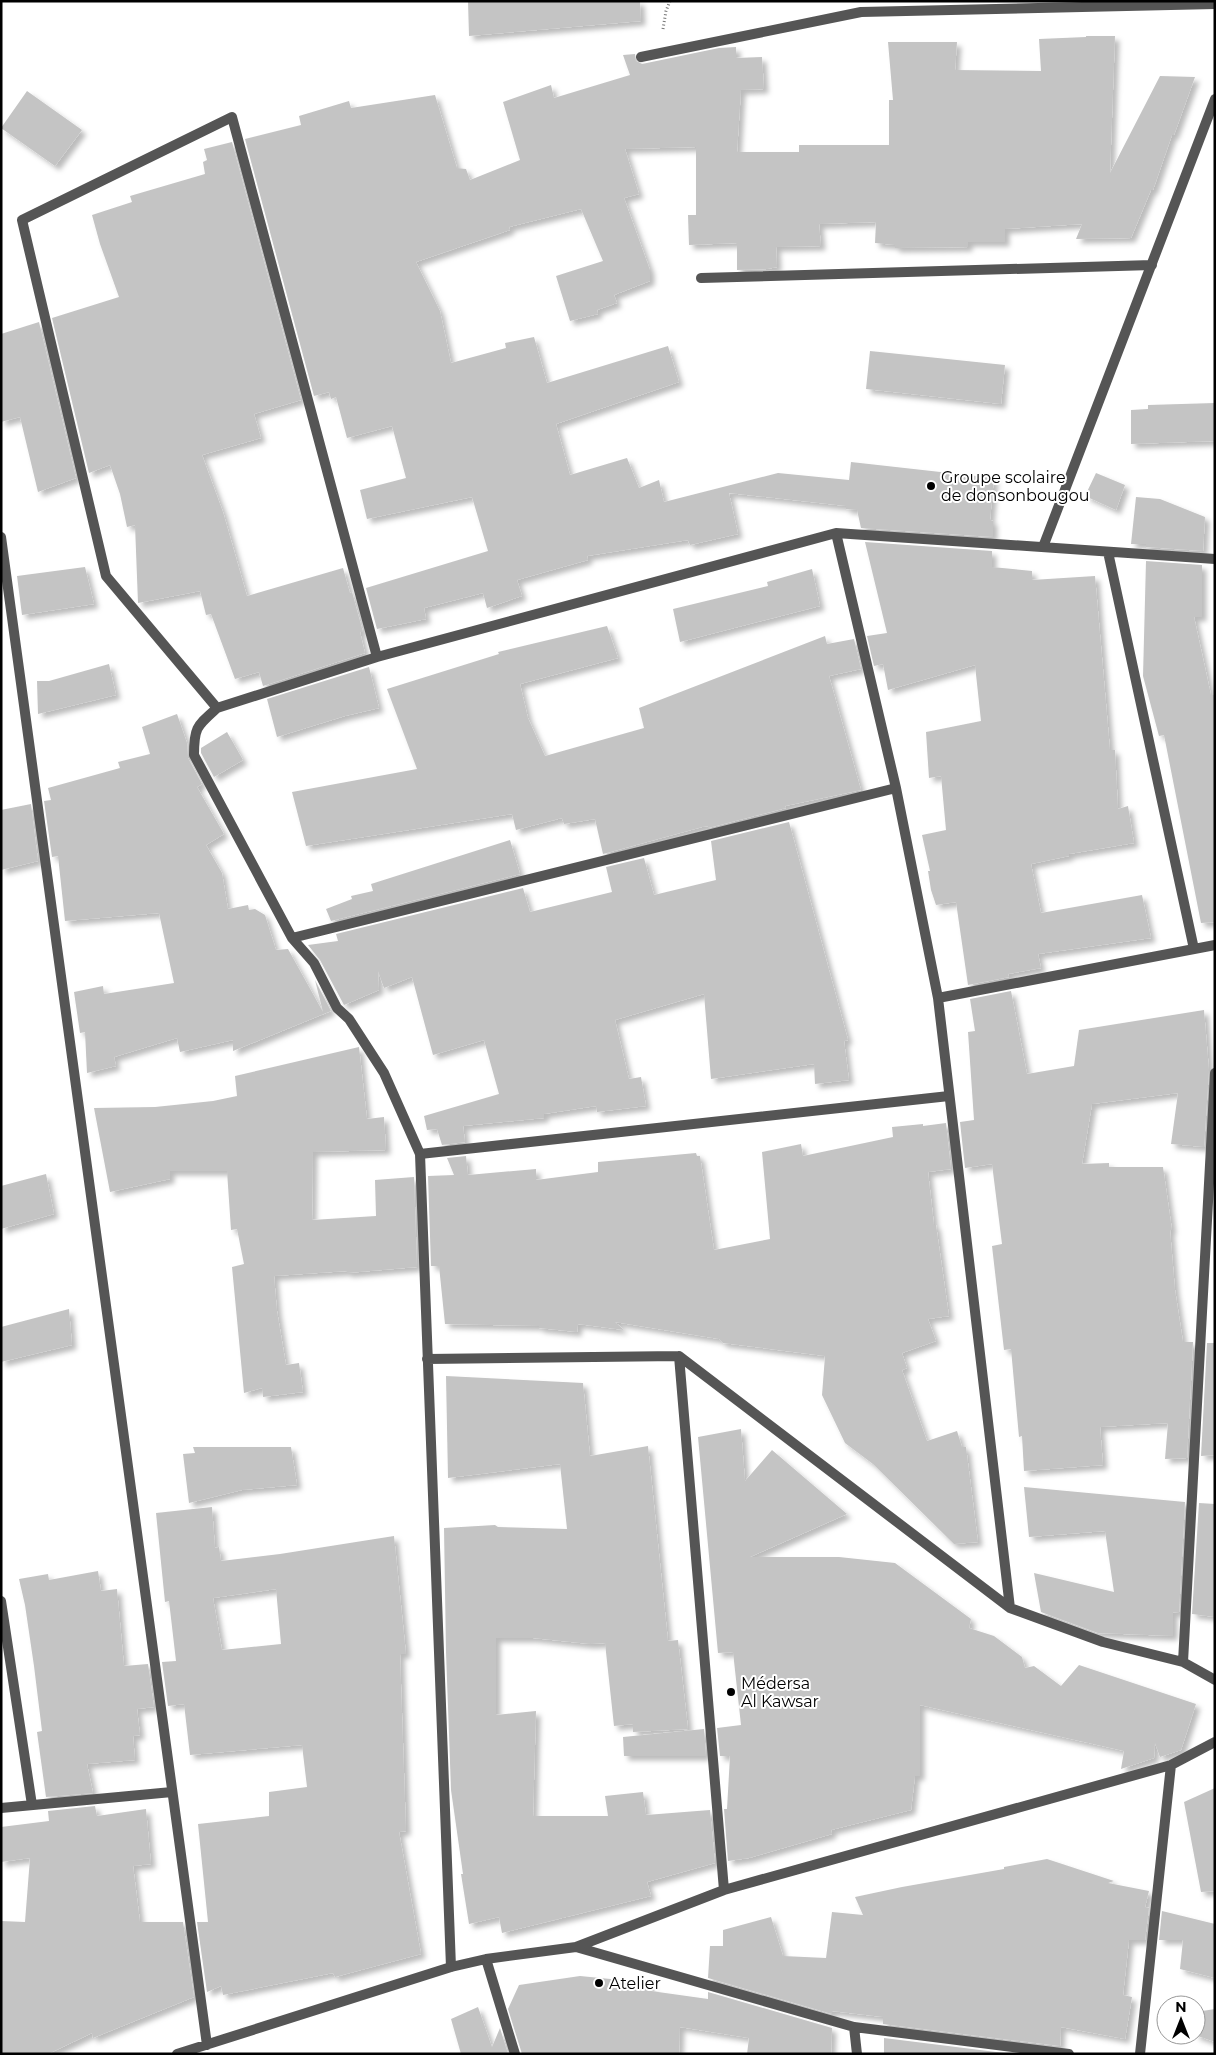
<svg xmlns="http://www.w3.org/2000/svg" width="1216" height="2055" viewBox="0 0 1216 2055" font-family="Montserrat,sans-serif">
<defs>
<filter id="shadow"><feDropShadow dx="4.5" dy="4.5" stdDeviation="2.5" flood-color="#0004"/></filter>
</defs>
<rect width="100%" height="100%" fill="#fff"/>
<path fill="#c4c4c4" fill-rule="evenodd" filter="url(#shadow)" d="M468,1h172l1,20 -172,15z
M1086,36h29l-5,137 50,-97 35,1 -21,58h-2l-19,55h-2l-20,48 -55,1 6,-15 -77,5v13h-37v5l-73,1v-3l-20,-2 1,-21 -57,2 2,22 -45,1 1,20 -10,2 -30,1v-27l-48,2 -1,-30h8v-68l-71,2 14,45 -15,4 26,72v11l-36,14 3,8 -20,7 1,4 -28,7 -14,-45 47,-15 -22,-52 -72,18 1,3 -94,32 24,49 11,52 55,-15 -1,-5 29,-6 13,46 121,-37 11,36 -123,42 14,51 57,-17 12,30 20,-8 5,22 114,-29 71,7 2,-18 143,16 -4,42 3,1v16l-132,-9 -4,-18 -11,-1v-3l-117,-13 9,41 -48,11 -2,-5 -101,16 1,4 -71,20 5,16 -35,12 -4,-15 -59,15 2,11 -49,10 -11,-41 122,-37 -16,-54 -105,22 -7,-29 46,-12 -14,-52 -45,12 -11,-41 -5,2 -2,-7 -15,4 -69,-257 56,-14 -2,-9 50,-15 2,7 84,-13 22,73 9,1 4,11 50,-20 -17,-58 48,-17 3,13 76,-23 -7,-20 12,-1 1,7 6,3 77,-16 17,-1v11l26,-1 2,32 -23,1 -4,62h62v-7h90v-45h4l-5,-58h69l-2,28 86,1 -2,-32 47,-2z
M27,91l55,39 -27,36 -54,-38z
M232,142l69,258 -47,14 7,24 -59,17 21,57 24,84 96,-28 7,25 2,-1 11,40h-3l5,21 -102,33 -4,-14 -24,7 -24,-65 -5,1 -6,-24 -62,12 -3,-78 -8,2 -7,-33 -10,-29 -21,8 -37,-155 67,-21 -19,-53 -8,-29 40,-13 -2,-6 75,-22 -2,-12 4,-2 -3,-11z
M39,322l37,156 -38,14 -18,-75 -19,5v-88z
M870,351l135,14 -4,39 -135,-15z
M1215,403v38l-84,3v-34l17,-1v-4z
M1096,473l29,12 -9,25 -31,-14z
M1136,497l24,2 45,18 -2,34 -57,-4v-3h-15z
M865,542l127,9v16l40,4v9l63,-4 15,174h5l3,59 10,-3 6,37 -65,11v2l-38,8 10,49 101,-18 9,43 -113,16 3,14 -33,6 1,3 -41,8 -12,-83 -20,3 -5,-15 -3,-19h2l-8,-36 24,-5 -5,-54 -12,2 -3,-46 55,-11 -6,-56 -87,25 -5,-26 -9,2 -7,-30 20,-3z
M1146,561l56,4v52h-8l17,78h4v227l-14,1 -37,-188 -5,1 -16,-60z
M85,567l9,37 -72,11 -5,-39z
M812,569l8,37 -140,36 -7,-33 95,-23 -1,-4z
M607,626l11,32 -98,26 8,34 17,38 99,-28 -5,-20 186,-72 2,8 27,-5 7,30 -32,7 32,114 -76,16 1,2 -78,20v-2l-6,1 -99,27 -8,-35 -31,5 -2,-6 -46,12 -4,-16 -206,32 -14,-54 125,-23 -30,-80 112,-35 -1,-2z
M109,664l7,31 -78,19 -1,-33h12z
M369,667l10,41 -34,8 -68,21 -10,-38z
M177,714l10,29 1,15 14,26 -5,3 27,47 -18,11 16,28 6,36 20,-4 1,5 6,-1 10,6 11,35 12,-1 35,63 -8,-32 16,31 -98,40v-11l-53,12 -3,-14 -63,19 2,9 -29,7 -2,-41 -5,1 -6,-41 29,-6 1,8 70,-11 -15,-70 -94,8 -7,-65 -6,1 -8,-56 7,-1 -3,-12 72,-20 -2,-6 32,-8 -8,-27z
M227,732l16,28 -29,17 -13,-24v-5z
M31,804l7,57 -37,9v-60z
M789,822l59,218 -4,1 5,39 -34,4 -1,-20 -103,15 -7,-85 -89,26 14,59 12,-2 5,29 -49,6 -1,-6 -52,8v4l-81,8 2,16 -23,3 -5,-16 -10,1 -3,-14 75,-22 -15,-54 -51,15 -21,-78 -28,11 -6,-17 1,19 -35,15 -24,-45 -12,-15 30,-4 -2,-7 187,-46 7,24 82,-20 -6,-25 38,-9 10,37 62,-15 -5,-39z
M510,840l10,34 -189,47 -5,-12 26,-10 -1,-3 22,-5 -2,-7z
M1011,991l16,83 47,-8 5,-36 125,-20 5,60 -5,77 -33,-3 7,-51 -86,11 -10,60 27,-1v4h54l9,63h-2l5,60 8,52h10l-6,116 -22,1 3,-36 -68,4 3,38 -79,6 -2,-35 -3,1 -8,-88 -7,1 -12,-104 10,-2 -10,-80 -27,4 -5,-46 14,-2 -6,-88 7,-1 -5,-32z
M359,1047l8,72 17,-2 2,33 -73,2 -1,68 64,-4 -1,-36 39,-3 3,90 -70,6v-2l-73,5 3,35 9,54 13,-2 4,29 -40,5 -1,-9 -18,5 -12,-126 12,-3 -7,-35 -6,1 -4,-59h-57v8l-60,13 -16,-84 61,-1 58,-6 24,-5 -2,-20z
M946,1123l5,46 -23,3 6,53h2l13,91 -21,3 8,22 -34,12 5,15 -5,2 25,71 30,-10 5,16h4l12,95 -24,2 -81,-80 -28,-21 -23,-48 3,-39 -102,-13 -4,-4 -104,-17 9,8 -46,-6 -1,8 -38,-4v-2l-94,-2 -6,-58h-8l-3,-90 26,-1 -7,-17 19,-2 2,19 68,-6v11l62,-8v-10l98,-9 1,3h3l14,94 56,-11 -8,-87 39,-8 2,12 90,-19 -1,-10 31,-3v2z
M46,1174l8,40 -53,15v-43z
M69,1309l3,36 -71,17v-35z
M1207,1343h8v112l-14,1z
M446,1376l137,7 7,73 58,-10 20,195 10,-1 10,89 -55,3v-8l-19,2 -9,-83 -15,1 -57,-6h-37v77l40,-4 -3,105h75l-3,-20 38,-4 3,23 64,-5 5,53 -68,19 4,14 -149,37 -3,-16 -30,7 -8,-50h2l-12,-84 -5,-138 -2,-124 51,-3 3,2 69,2 -7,-65 -112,14z
M741,1429l4,52 27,-31 75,64 -97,43h89l56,6 76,56 -2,9 25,8 28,21 3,11 9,-2 27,20 18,-21 117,39 -15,46 -21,7 -5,-14 -1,15 -33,11 3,-18 -204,-46v71h-5l-4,34 -80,20 1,4 -83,24 -21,3 -4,-52h3l3,-53h-10l-3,-28 24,-3 -8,-73 -15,1 -20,-216z
M193,1447h98l6,38 -55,5 -53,13 -6,-49 12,-1z
M1024,1487l161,15 -6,111 -6,-1v24l-75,-3 -57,-21 -7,-39 80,19 -9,-61 -76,6z
M1199,1503l16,1v113l-23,-3z
M212,1507l3,41 4,-1 2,14 59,-7 114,-18 12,118h-6l6,177 -7,1 22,122 -86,23 -2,-4 -110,22 -2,-9 -14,6 -10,-70h11l-10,-98 71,-8v-24l38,-5 -5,-42 -112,10 -6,-51 -16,2 -6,-44 14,-1 -7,-60 -4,1 -9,-89zM276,1589l5,55 -59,6 -9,-52z
M98,1571l3,20 16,-2 7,77 24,-2 6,43 -17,2 3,26 -7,1 2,24 -48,4 6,29 -47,4 -9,-65 5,-1 -8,-65 -9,-61 -6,-26 29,-5 1,6z
M704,1729l2,27h-82l-1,-19z
M1215,1788v103l-14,1 -17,-90z
M95,1806l2,10 49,-7 5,55 -18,2 7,56h43l11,75 -101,41 -1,-5 -44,21h-47v-133l24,1 5,-64 -29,4v-35l48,-6 -1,-10z
M1047,1859l67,22 -6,2 41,8 -4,16 4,1 -4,32h-16l-6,55 9,2 -7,42 -64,-12 -1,19 -177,-22v-7l-51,-6v3l-124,-36 2,-32h13v-16l48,-13 12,39 43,2 6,-46 31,3 -8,-18 47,-10 102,-18v-2z
M1162,1911l53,13v54l-35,-9 3,-29h-24z
M580,1976l71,7v8l57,8v-7l124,36 -1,26h-84l2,-16 -69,-11 -1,27h-157l-14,-45 11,-24z
M478,2007l14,40 8,-19 8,26h-47l-10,-35z
M1215,2009v33l-20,-7 1,-23z
M884,2038l128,16h-128z"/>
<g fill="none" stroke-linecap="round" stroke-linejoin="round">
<path stroke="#777" stroke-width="3" stroke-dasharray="1 2.5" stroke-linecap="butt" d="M663,29l3,-18 4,-10"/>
<path stroke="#555" stroke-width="10" d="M641,57l220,-45 354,-8
M701,278l451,-13
M836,533l60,255 42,210 72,610
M1,537l206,1508
M1043,547l172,-448
M1108,552l86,397
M217,708l-111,-132 -84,-356 210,-103 145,540
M292,938l604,-150
M938,998l277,-53
M420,1154l529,-58
M679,1356l45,534
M427,1359l252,-3 331,252 93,34 80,20 32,18
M1,1601l31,204
M1183,1662l32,-589
M1,1808l171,-16
M576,1947l278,80 215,27
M486,1959l29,95
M451,1967l-31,-813 -36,-81 -35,-54 -12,-11 -23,-45 -22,-25 -98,-183c0,-28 3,-29 23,-47l160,-51 459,-124 379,26
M854,2027l3,27
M177,2054l274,-87 35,-8 90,-12 148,-57 447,-125 44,-23
M1140,2054l31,-289"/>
</g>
<g fill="#000" stroke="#fff" stroke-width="2">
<circle cx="931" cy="486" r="5"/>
<circle cx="731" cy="1692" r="5"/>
<circle cx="599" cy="1983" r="5"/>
</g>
<g text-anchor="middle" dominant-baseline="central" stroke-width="4" stroke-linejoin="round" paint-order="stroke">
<g font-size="16" fill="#000" stroke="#fff" text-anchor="start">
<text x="941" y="477">Groupe scolaire<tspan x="941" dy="18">de donsonbougou</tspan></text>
<text x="741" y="1683">Médersa<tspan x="741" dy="18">Al Kawsar</tspan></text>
<text x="609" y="1983">Atelier</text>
</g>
</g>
<rect width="1216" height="2055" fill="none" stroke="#000000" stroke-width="5"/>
<g transform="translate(1181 2020)"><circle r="24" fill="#ffffff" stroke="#999999"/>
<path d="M0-4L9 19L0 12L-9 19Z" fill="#000000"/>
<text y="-8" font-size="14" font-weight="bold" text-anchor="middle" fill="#000000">N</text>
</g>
</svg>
